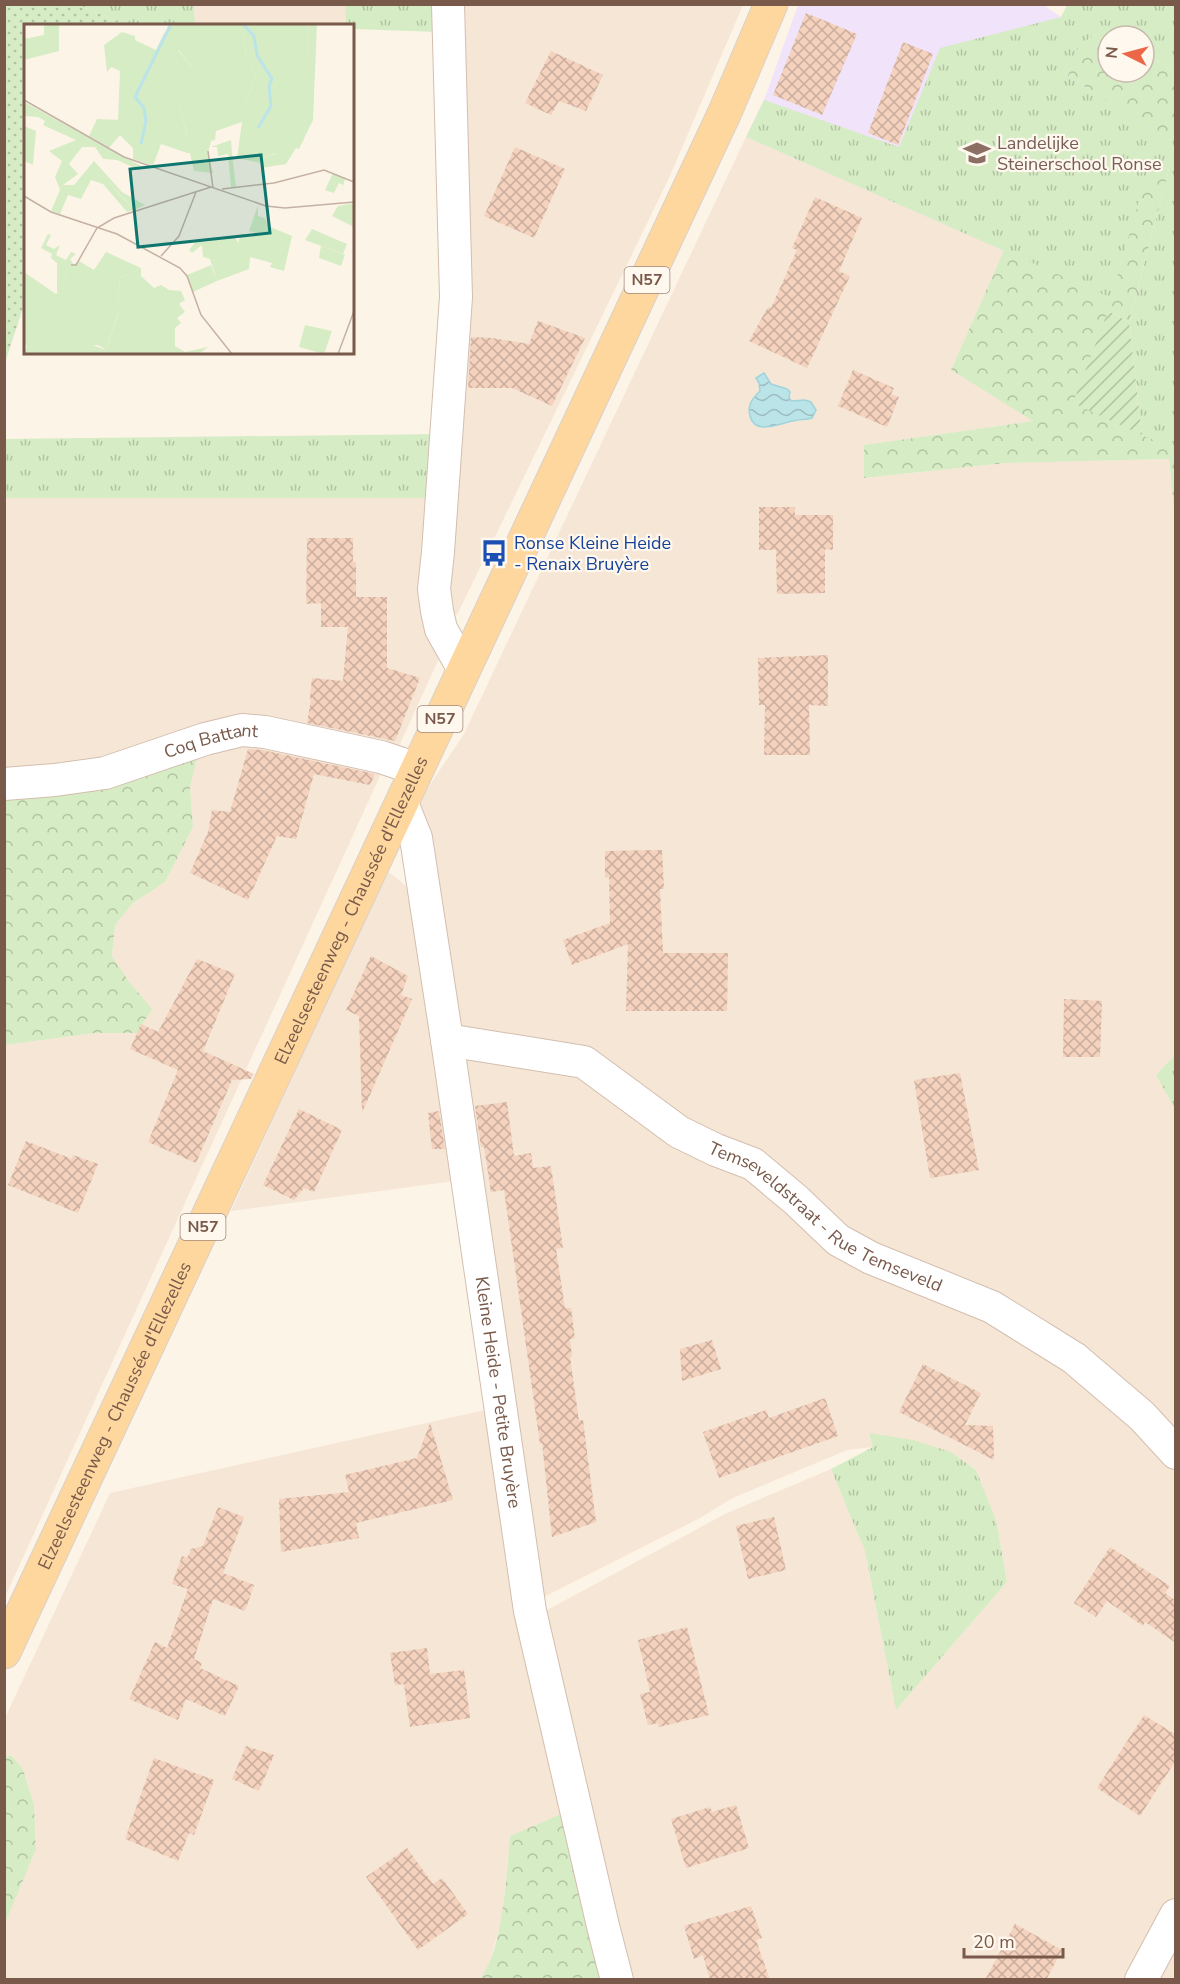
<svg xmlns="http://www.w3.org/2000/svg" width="1180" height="1984" viewBox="0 0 1180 1984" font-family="'Nunito Sans',sans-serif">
<defs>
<pattern id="grass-tufts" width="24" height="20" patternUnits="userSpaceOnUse" patternTransform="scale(1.5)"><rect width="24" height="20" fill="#d6ecc5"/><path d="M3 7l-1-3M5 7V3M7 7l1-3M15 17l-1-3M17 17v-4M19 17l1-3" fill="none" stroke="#b2c2a2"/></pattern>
<pattern id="forest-crowns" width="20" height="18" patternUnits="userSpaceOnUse" patternTransform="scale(1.5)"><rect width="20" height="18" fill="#d6ecc5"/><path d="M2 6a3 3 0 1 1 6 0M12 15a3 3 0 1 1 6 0" fill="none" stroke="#b2c2a2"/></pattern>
<pattern id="park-dots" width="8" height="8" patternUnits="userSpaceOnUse" patternTransform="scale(1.5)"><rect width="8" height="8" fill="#d6ecc5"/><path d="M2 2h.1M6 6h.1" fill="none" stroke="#b2c2a2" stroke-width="1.8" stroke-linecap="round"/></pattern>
<pattern id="garden-furrows" width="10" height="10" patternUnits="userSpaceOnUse" patternTransform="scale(1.5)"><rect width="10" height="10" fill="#d6ecc5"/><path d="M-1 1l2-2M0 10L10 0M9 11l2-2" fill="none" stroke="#b2c2a2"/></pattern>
<pattern id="water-waves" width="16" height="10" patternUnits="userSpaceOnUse" patternTransform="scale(1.5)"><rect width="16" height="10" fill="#bbe4e9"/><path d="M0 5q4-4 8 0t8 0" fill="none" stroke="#9dbcbf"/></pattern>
<pattern id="building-cross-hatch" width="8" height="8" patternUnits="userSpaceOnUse" patternTransform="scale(1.5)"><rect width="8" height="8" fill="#f4d2be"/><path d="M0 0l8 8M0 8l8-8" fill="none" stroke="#caad9c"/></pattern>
</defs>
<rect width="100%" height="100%" fill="#fdf4e8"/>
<path fill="#f6e6d6" d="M194,5h151l1,20h-151z
M458,5h285l-74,173 -212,437 -8,-3z
M746,137l258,113 -53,120 83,51 -169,24v33l141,-15 163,-4 7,60v536l-20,20 19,34v340l-29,-36 -273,-161 -229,-156 -190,-61 -37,-231 47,-70z
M5,498h431l5,156 -46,101 -83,-23 -176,23 -131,22z
M236,739l150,24 -381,834v-552l90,-12h42l-7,-50 -18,-27 3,-31 18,-22 32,-21 28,-55 -3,-40 9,-36z
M389,872l29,24 44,284 -231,31 151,-329z
M453,1048l127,20 401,241 105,69 89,89v431l-43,81h-508l-88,-363 189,-102 106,-45 34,82 31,159 111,-128 -11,-62 -20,-50 -25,-18 -82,-18 4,13 -26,3 -114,48 -33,20 -166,84z
M494,1408l74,403 -58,25 -8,83 -15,51 -8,9h-474v-55l31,-75 -2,-44 -11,-36 -12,-14 -6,3v-40l105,-225z
M1175,1929v50h-28z"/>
<path fill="#f1e4fa" d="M1042,4l19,13 16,31 98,95 -64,155 -365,-161 18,-37 34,-95z"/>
<path fill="url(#grass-tufts)" d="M78,5h116l1,20 -72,-2z
M345,5h92l1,27 -85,-3 -1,-3 -6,-1z
M1067,5h108v69l-16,-12 -15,-6v-20h-36v5l-14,-6 -17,13 -9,28 107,67v306l-33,-14 -13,-113 40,-153 -19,-5 -39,134 -365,-161 18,-37 135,47 41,-99 121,-31z
M442,434l-6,64h-431l-1,-59z
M1175,1055v54l-19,-34z
M869,1433l44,7 38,12 25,18 20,50 11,62 -111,128 -31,-159 -34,-82 42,-22z"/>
<path fill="url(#forest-crowns)" d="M1094,35l14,6v31h36v-16l15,6 16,12v69l-107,-67 9,-28z
M1150,163l19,6 -40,153 -21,-11 34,124 34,14 -1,68 -6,-58 -163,4 -142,15v-33l169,-24 -82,-51 53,-120 107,48z
M199,751l-9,36 3,40 -28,55 -32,21 -18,22 -3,31 18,27 22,26 -15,24h-42l-90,12 -1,-253z
M11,1755l12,14 11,36 2,44 -31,75 -1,-166z
M568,1811l42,168 -131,1c25,-30 27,-106 31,-144z"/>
<path fill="url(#park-dots)" d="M5,4l73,1 45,18 -1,3h-96l-1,276 -20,61z"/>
<path fill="url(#garden-furrows)" d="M1108,311l21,11 13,113 -69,-32z"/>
<path fill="url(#water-waves)" stroke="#a0d4db" stroke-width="1.5" d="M764,373l7,11 16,5 3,3 -1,5 2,4 14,-1 6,2 5,8 -4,8c-7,2 -12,1 -19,3 -13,2 -38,15 -43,-5 -3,-11 2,-17 10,-25l-1,-8 -3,-5z"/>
<path fill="url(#building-cross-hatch)" d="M806,13l51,21 -35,81 -49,-20z
M903,42l30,12 -35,91 -30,-12z
M551,51l52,24 -17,36 -27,-10 -8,14 -26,-12z
M515,147l50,22 -31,69 -50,-22z
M815,197l47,21 -23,53 11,5 -43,92 -58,-27 19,-34 3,1 26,-58 -5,-2z
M538,321l47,17 -33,68 -40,-18h-44l3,-51 21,1 37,6z
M853,370l41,18 -3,6 8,3 -12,30 -49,-21z
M759,507h36v8h38v35l-8,-1v44l-48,1 -1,-44h-17z
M307,538h46v24h3v35h31v71l33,10 -25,63 -88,-18 4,-23 -1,-2 2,-20 31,3 5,-54h-27v-24l-15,1z
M828,655v51l-19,-1 1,50h-46l1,-50h-6l-1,-47z
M248,749l14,1 113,24 -5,11 -56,-11 -18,65 -19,-3 -29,64 -58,-27 18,-41 4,-22 18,2z
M662,850l2,39h-4l3,64h65l-1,58h-101l2,-67 -56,21 -9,-25 47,-17 -1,-46 -4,1v-27z
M371,956l37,20 -7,19 11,4 -50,114 -3,-97 -13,-6z
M197,959l38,15 -32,77 51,23 -3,5 -19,1 -36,83 -48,-21 30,-72 -48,-21 11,-25 17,8z
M1064,999l38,2 -2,56h-37z
M960,1073l19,97 -49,8 -16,-98z
M507,1102l7,54 17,-3 2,15 18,-2 12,82 -7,1 9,59h6l4,30 -5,1 2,18h-2l9,64 4,-1 13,102 -44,15 -10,-94 -2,1 -36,-254 -13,2 -7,-45h-3l-6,-41z
M299,1109l43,21 -28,62 -10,-4 -10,12 -31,-15z
M439,1111l6,38h-13l-4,-36z
M26,1141l46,18 1,-4 25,9 -20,49 -70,-28z
M712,1340l9,29 -39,12 -2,-32z
M923,1364l58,29 -16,32 28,1 1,34 -95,-48z
M825,1398l13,38 -119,42 -16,-46 63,-22 3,8z
M430,1423l23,77 -97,23 3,15 -78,14 -2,-53 70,-7 -4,-17 72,-17z
M218,1507l26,10 -21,56 31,12 -9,26 -32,-12 -19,60 8,4 -2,5 39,18 -14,30 -39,-17 -8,21 -49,-21 26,-57 12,6 21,-59 -16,-5 10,-28 5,2 4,-9 12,-3z
M774,1517l12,53 -38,9 -12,-53z
M1110,1547l60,39 -5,7 11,8v42l-31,-21 -2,4 -36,-25 -11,16 -22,-14z
M687,1627l22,88 -50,12 -1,-4 -10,2 -8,-31 10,-2 -12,-52z
M427,1648l3,26 34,-4 6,48 -60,9 -6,-43 -9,1 -5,-32z
M1144,1715l32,20v25l-36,56 -43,-28z
M246,1746l28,9 -15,36 -27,-12z
M154,1758l60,22 -20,55 -5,-2 -11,28 -53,-22z
M736,1805l13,43 -63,20 -15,-49 39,-12 2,5z
M407,1848l26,36 9,-6 26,36 -50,36 -52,-73z
M751,1906l11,32 -6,2 14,40h-60l-7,-25 -9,4 -10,-33z
M1015,1924l47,26 -16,30h-61z"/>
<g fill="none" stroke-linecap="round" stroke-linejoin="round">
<defs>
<g id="minor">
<path d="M448,4l8,293 -18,255 -4,37 3,22 4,18 23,41"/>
<path id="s1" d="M4,784l51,-4 50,-7 100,-34 37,-9 23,2 116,25 36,12"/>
<path id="s2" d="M402,803l14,35 31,202 83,571 73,315 14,54"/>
<path id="s3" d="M447,1040l137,22 95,70 37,18 37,14 43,36 42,40 33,18 121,49 82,51 68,58 34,37"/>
<path d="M1141,1980l35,-65"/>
</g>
<g id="major">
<path id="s4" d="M4,1652l721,-1540 46,-108"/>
</g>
</defs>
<use href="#minor" stroke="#d3beaf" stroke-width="34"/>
<use href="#major" stroke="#d9d1cc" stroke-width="35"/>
<use href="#minor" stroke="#fff" stroke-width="32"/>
<use href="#major" stroke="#fed79e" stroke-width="33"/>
</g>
<defs>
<symbol id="school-bare" viewBox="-9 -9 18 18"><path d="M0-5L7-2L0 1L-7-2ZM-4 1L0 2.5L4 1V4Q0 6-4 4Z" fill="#8d6e63" stroke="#fff8ef" stroke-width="2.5" paint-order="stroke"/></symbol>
<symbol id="bus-bare" viewBox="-9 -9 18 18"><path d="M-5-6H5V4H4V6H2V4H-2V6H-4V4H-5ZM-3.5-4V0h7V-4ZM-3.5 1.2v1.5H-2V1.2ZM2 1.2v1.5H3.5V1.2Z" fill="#1a4fb4" stroke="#fff8ef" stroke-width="2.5" paint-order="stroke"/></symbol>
</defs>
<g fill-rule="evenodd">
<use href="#school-bare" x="958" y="134" width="38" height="38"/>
<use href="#bus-bare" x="475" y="534" width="38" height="38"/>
</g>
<g text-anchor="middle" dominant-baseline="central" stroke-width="4.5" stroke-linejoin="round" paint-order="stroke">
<g fill="#fff8ef" stroke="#a1897c" stroke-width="1.5">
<rect x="624.5" y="267" width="45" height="26" rx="4.5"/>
<rect x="417.5" y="706" width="45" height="26" rx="4.5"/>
<rect x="180.5" y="1214" width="45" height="26" rx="4.5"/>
</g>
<g font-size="16" font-weight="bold" fill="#79594a">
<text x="647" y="280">N57</text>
<text x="440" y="719">N57</text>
<text x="203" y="1227">N57</text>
</g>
<g font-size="18" fill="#785e54" stroke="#fff8ef" text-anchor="start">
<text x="997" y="143">Landelijke<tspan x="997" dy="21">Steinerschool Ronse</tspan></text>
</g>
<g font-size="18" fill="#164399" stroke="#fff8ef" text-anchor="start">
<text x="514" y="543">Ronse Kleine Heide<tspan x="514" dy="21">- Renaix Bruyère</tspan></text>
</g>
<g font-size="18" fill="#79594a" stroke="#fff8ef">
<text stroke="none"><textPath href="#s1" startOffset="213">Coq Battant</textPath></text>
<text stroke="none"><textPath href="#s4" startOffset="819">Elzeelsesteenweg - Chaussée d'Ellezelles</textPath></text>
<text stroke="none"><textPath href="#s3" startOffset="428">Temseveldstraat - Rue Temseveld</textPath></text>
<text stroke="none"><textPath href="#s2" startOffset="598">Kleine Heide - Petite Bruyère</textPath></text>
<text stroke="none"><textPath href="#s4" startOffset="261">Elzeelsesteenweg - Chaussée d'Ellezelles</textPath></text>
</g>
</g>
<g transform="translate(24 24)">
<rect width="330" height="330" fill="#fdf4e8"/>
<path d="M149,0h64l6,9 3,24 10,19 -11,28 -25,10 -10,-23 -32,-42 10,-7 -15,1 -10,-8zM283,0h10l-4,96 -14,29 -3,-1 -10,16 -25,4 1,-10 22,-7 25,-98zM140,54l9,10 9,27 5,20 -2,11 21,-7 5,2 -3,12h-21l-26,-9 -8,22 -33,-38 -15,17 -16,-9 8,-17 26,1zM207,116l1,14 4,33h-5l-3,-33 -10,2 -1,-9h-6zM83,156l14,16 13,14 -7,2 -24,-28zM330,179v24l-22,-11 6,-10zM234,181v11l7,2 3,8 24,10 -8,35 -14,-4 2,-4 -22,-6 -1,12 -32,12 -7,-22 -7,-2 -1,-12 -10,8 -3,-3 9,-11 6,3 31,-5 3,6 3,-9h17l-9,-3zM288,205l35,15 -4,10 -38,-14zM82,228l35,16 -21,10 -2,25 -6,9 6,1 -12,37 -8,-5 -35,4 -39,-4v-73l32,22 6,-4 6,-22 11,-7 15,9zM281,301l27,6 -8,23 -25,-7z" fill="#d6ecc5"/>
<path d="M20,0h15v27l-35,9v-21l20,-4zM0,78l121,66 -6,2 -22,-10 -14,-1 -8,-12h-13l-13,17 9,10 -15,11h11l20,-24 28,31 23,13 -11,5 -26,-29 -5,3 -12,-4 -10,19 -13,-4 -8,19 -9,-3 9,-21 -5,-13 7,-16 -13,-10 27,-11 -33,-15 2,-4 -7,-4 -14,-1zM0,102l12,5 -3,34 -9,-4zM96,103l31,34v4l-18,-6v-11l-13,-13 -11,13 -4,-3zM166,129h18l5,20 -19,-2zM309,149l12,6 -4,15 2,-9 -4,-2 -5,10 -9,-3zM240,202l3,2 -5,11 -11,5 25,14 -26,-9 -7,3zM24,210l3,1 -5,10 8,4 6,-4 -4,10 10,5 5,-8 5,2 -6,5 4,6 -6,3 -6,22 12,8 -5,3 -12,-9v-29l-6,-5 1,-4 -11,-6zM297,222l24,9 -4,11 -22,-8zM187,241l6,16 -24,11 -6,-17zM117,244v8l13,12 7,-3 8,5 12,1 4,9 -6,4 6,8 -8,6 4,5 -6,5v18l10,6 23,-5 -9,7h-175l10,-29 32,15 -2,9 25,-5 17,6 12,-36 -7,-2 7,-9 2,-25z" fill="#d6ecc5"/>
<path d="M213,0h70l2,29 -19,91 -7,14 -7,-5 -14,5 -1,5 -24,-5 5,-36 -26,9 -1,9 -31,6 -4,-9 7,-3 -5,-19 -9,-26 -6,2 -3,-12 -41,41h-5l2,-49 -9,-4 -4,5 -3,-27 18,-13 13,4v4l21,10 7,-15 10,8 11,-7 5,6 -11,8 32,40 11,23 24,-9 11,-28 -10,-19 -3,-24z" fill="#d6ecc5"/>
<path fill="none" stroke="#bbe4e9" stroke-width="3" d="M219,0l11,12 3,19 15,24 -3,7 2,20 -13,22M117,120l5,-23 -2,-13 -9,-11 36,-73"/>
<path fill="none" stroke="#c4b1a4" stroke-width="1.5" d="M0,76l100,57 142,49 19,2 69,-6M184,127l5,37M198,165l52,-6 50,-13 30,12M0,172l27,16 66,22 63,34 7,8 14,39 31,39M137,232l18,-20 17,-44M47,241h5l21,-37 17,-10 97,-31M314,330l16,-43"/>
<path fill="#0f766e" fill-opacity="0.15" stroke="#0f766e" stroke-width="3" d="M237,131l9,78 -132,14 -8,-78z"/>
<rect width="330" height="330" fill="none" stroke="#79594a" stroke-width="3"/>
</g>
<rect width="1180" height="1984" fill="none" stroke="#79594a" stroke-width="12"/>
<g transform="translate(1126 54) rotate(276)"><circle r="28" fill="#fff8ef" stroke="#c9b8ad" stroke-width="1.5"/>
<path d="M0-4.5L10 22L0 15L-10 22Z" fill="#ec6748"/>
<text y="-9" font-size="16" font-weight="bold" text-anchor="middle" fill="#79594a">N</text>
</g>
<path d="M964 1948v9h99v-9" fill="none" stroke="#79594a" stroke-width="3"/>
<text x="973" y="1948" font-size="18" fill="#79594a" stroke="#fff8ef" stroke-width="4.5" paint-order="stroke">20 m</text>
</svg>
